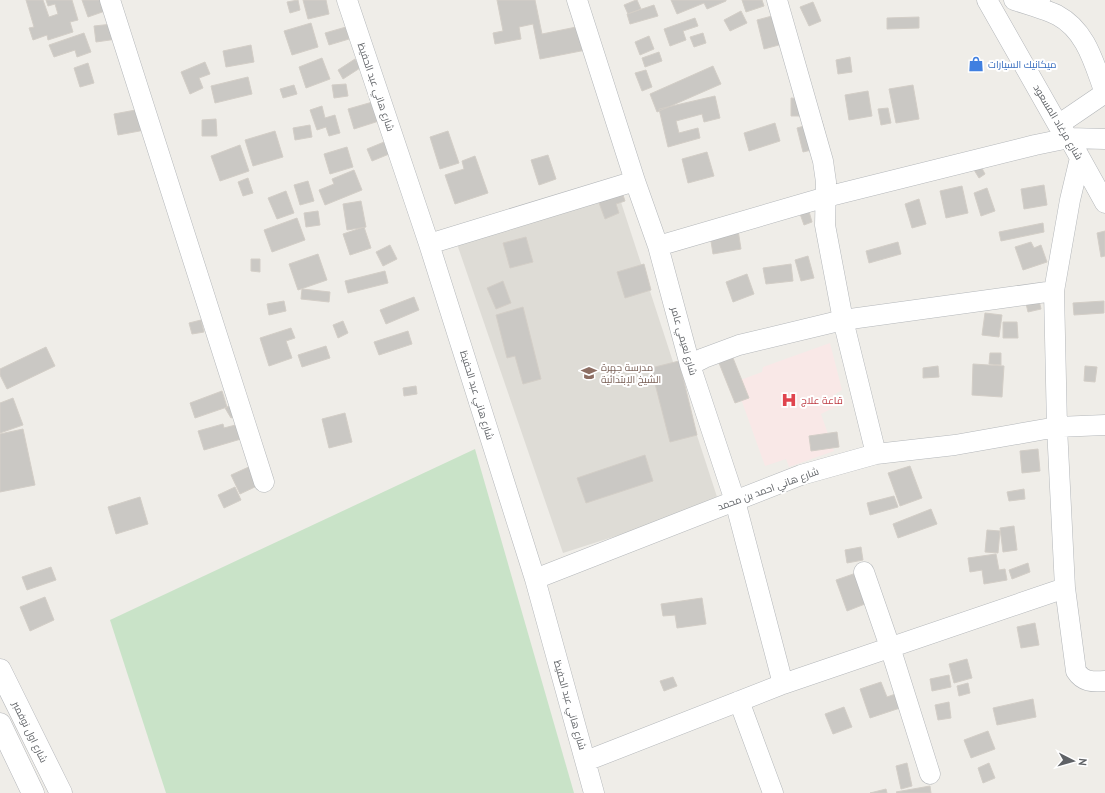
<svg xmlns="http://www.w3.org/2000/svg" width="1105" height="793" viewBox="0 0 1105 793" font-family="'PT Sans',Cairo,sans-serif">
<rect width="100%" height="100%" fill="#efede8"/>
<path fill="#dedcd6" d="M619,196l100,307 -156,50 -106,-309z"/>
<path fill="#f9e8e7" d="M830,343l12,47 -8,5 3,11 -16,8 13,37 -45,16 -3,-8 -21,7 -30,-84 27,-10 1,-5z"/>
<path fill="#c9e3c8" d="M475,449l99,344h-408l-56,-173z"/>
<path fill="#cac8c4" stroke="#d3cec7" d="M26,0h17l6,17 9,-3 -3,-10 -7,2 -2,-6h26l6,20 -8,2 3,10 -25,8 -1,-5 -14,5 -4,-12 5,-1z
M82,0h35l-9,10 -20,7z
M298,0l2,10 -10,3 -3,-11z
M303,0h23l3,14 -21,5z
M497,0h38l7,34 44,-9 5,24 -51,10 -7,-35 -14,3 2,12 -26,5 -2,-11 10,-2z
M636,0h1l4,9 -13,5 -4,-9z
M671,0h55v1l-19,8 -3,-6 -27,11z
M742,0h20l2,6 -18,6z
M813,2l8,19 -12,5 -9,-19z
M654,5l4,11 -28,8 -3,-10z
M741,11l6,12 -17,8 -6,-11z
M772,16l18,26 -26,7 -7,-29z
M919,17v11l-32,1v-11z
M695,18l3,8 -15,5 3,9 -16,6 -6,-17z
M122,23l2,15 -28,4 -2,-16z
M311,23l7,24 -26,8 -8,-24z
M346,27l3,12 -20,6 -4,-12z
M84,33l7,19 -14,5 -2,-7 -21,7 -5,-12z
M703,33l3,10 -12,4 -4,-10z
M649,36l5,13 -14,6 -5,-13z
M251,45l3,17 -28,5 -3,-16z
M659,52l3,9 -17,6 -3,-9z
M850,57l2,15 -14,2 -2,-14z
M322,58l8,21 -24,9 -7,-21z
M355,59l5,9 -17,11 -5,-9z
M205,62l5,12 -11,4 4,10 -13,6 -9,-22z
M88,63l6,20 -14,4 -6,-19z
M713,66l8,18 -64,28 -7,-18z
M646,70l6,17 -10,4 -7,-18z
M248,77l4,17 -37,9 -4,-17z
M346,84l2,12 -14,2 -2,-13z
M294,85l3,9 -14,4 -3,-9z
M913,85l6,34 -23,4 -7,-34z
M868,91l4,25 -23,4 -4,-25z
M715,96l5,22 -16,4 -2,-8 -26,7 3,12 19,-5 2,10 -32,9 -9,-38z
M791,98l20,1v17h-20z
M376,101l6,19 -28,9 -6,-20z
M322,106l3,12 10,-3 5,18 -11,3 -3,-9 -9,3 -7,-20z
M888,108l3,15 -10,2 -3,-16z
M141,109l4,21 -27,5 -4,-21z
M216,119l1,17h-15v-16z
M822,121l6,25 -25,6 -6,-24z
M775,123l5,18 -31,10 -5,-18z
M310,125l2,12 -17,3 -2,-12z
M275,131l8,26 -30,9 -8,-26z
M448,131l11,32 -19,6 -10,-32z
M389,140l5,12 -22,9 -5,-12z
M240,145l9,26 -29,10 -9,-25z
M347,147l6,20 -23,7 -6,-20z
M707,152l7,24 -26,7 -6,-24z
M548,155l8,24 -17,6 -8,-25z
M475,156l13,37 -33,11 -10,-29 19,-6 -2,-8z
M978,161l7,13 -6,4 -8,-13z
M354,170l8,20 -37,15 -6,-15 15,-6 -2,-5z
M248,178l5,15 -10,3 -5,-14z
M308,181l6,20 -14,4 -6,-20z
M619,183l6,18 -9,3 3,9 -14,6 -10,-27z
M1044,185l3,20 -23,4 -3,-20z
M962,186l6,27 -22,5 -6,-27z
M987,188l8,23 -14,5 -7,-23z
M286,191l8,22 -17,6 -9,-21z
M919,199l7,25 -14,4 -7,-24z
M361,201l5,26 -19,3 -4,-26z
M808,208l4,14 -8,3 -5,-14z
M318,211l2,14 -14,2 -2,-14z
M297,218l8,22 -33,12 -8,-22z
M1043,223l1,9 -43,9 -2,-9z
M364,227l7,21 -21,7 -7,-21z
M738,230l3,19 -28,5 -3,-19z
M1105,231v25l-4,1 -4,-24z
M526,237l7,25 -23,6 -7,-25z
M898,242l3,12 -32,9 -3,-12z
M1031,242l3,6 7,-3 6,17 -24,8 -8,-23z
M390,245l7,14 -14,7 -7,-14z
M318,254l9,26 -29,10 -9,-26z
M808,256l6,22 -13,3 -6,-21z
M251,259h9v13l-9,-1z
M644,264l7,26 -26,8 -8,-26z
M791,264l2,17 -27,3 -3,-16z
M385,271l3,12 -40,10 -3,-12z
M747,274l7,20 -21,8 -7,-20z
M503,281l8,22 -15,6 -9,-21z
M302,289l28,3 -1,10 -28,-3z
M1037,292l4,17 -13,3 -4,-17z
M414,297l5,13 -33,14 -6,-14z
M284,301l2,10 -17,4 -2,-11z
M1104,301v12l-30,2 -1,-12z
M523,307l18,72 -18,5 -8,-28 -8,2 -11,-43z
M985,313l17,2 -3,22 -17,-2z
M201,320l3,12 -12,2 -3,-11z
M343,321l5,12 -10,5 -5,-13z
M1003,322h14l1,16h-15z
M291,328l4,10 -9,3 6,17 -23,8 -9,-28z
M408,331l4,13 -33,11 -5,-13z
M326,346l4,12 -28,9 -4,-12z
M46,347l9,19 -48,23 -7,-14v-6z
M990,353h11v12l-12,-1z
M733,358l16,40 -14,5 -16,-40z
M679,361l18,74 -27,7 -19,-74z
M973,364l31,2 -2,31 -30,-2z
M938,366l1,11 -16,1v-10z
M1085,366l12,1 -2,15 -11,-1z
M416,386l1,8 -13,2 -1,-8z
M222,391l5,16 -32,11 -5,-15z
M13,398l10,27 -23,8v-30z
M240,401l5,10 -14,7 -6,-10z
M345,413l7,29 -23,6 -7,-29z
M247,422l4,14 -47,14 -6,-19 25,-7 1,4z
M23,429l12,56 -35,7v-58z
M837,432l2,15 -28,4 -2,-15z
M1038,449l2,22 -18,2 -2,-22z
M645,455l8,26 -67,22 -9,-25z
M251,466l8,19 -19,9 -9,-19z
M910,466l12,32 -22,8 -12,-33z
M235,487l6,13 -17,8 -6,-13z
M1024,489l1,10 -16,2 -2,-9z
M894,496l4,11 -28,8 -3,-12z
M140,497l8,27 -32,10 -8,-27z
M931,509l6,15 -39,14 -5,-14z
M1014,526l3,24 -14,2 -3,-24z
M987,530l13,1 -2,22 -13,-1z
M861,547l2,13 -16,3 -2,-13z
M996,554l3,16 6,-1 2,11 -23,4 -2,-14 -12,2 -2,-14z
M1028,563l2,9 -18,7 -3,-9z
M51,567l5,13 -29,10 -5,-13z
M859,572l11,30 -23,9 -11,-31z
M45,597l9,23 -24,11 -10,-24z
M702,598l4,26 -29,4 -2,-13 -12,1 -2,-12z
M1035,623l4,22 -18,3 -4,-21z
M967,659l5,19 -18,5 -5,-19z
M949,675l2,12 -19,4 -2,-12z
M673,677l4,9 -13,5 -4,-10z
M881,682l6,15 14,-5 5,14 -36,12 -10,-29z
M968,683l2,10 -11,3 -2,-10z
M1033,699l3,18 -39,8 -4,-17z
M949,702l2,16 -13,2 -3,-15z
M844,707l8,20 -19,7 -8,-20z
M988,731l7,18 -24,9 -7,-18z
M907,763l5,23 -11,3 -5,-23z
M989,763l6,15 -12,5 -5,-15z
M930,786l1,7h-34l-1,-1z
M886,789l1,4h-17z"/>
<g fill="none" stroke-linecap="round" stroke-linejoin="round">
<defs>
<path id="minor" d="M110,0l154,482
M347,0l82,244 106,335 59,214
M577,0l58,181 23,65 32,119 45,136 48,183
M777,0l46,161 3,21 -1,43 18,95 33,134
M987,0l71,125 11,13 36,65
M1014,0l19,6 7,-6
M1033,6c8,3 16,5 24,9 30,16 37,49 48,78
M1058,125l47,-32
M1080,158l-10,42 -16,91 3,136 8,161 11,83c7,11 16,11 29,10
M429,244l206,-63
M658,246l168,-49 209,-52 34,-7 36,1
M690,365l14,-7 35,-13 104,-25 211,-29
M864,572l26,75 40,127
M535,579l266,-104 75,-21 79,-9 102,-18 48,-2
M739,701l34,92
M586,761l197,-77 282,-96"/>
<path id="secondary" d="M0,670l61,123
M0,724l33,69"/>
</defs>
<use href="#minor" stroke="#b4b7ba" stroke-width="21"/>
<use href="#secondary" stroke="#b4b6ba" stroke-width="23"/>
<use href="#minor" stroke="#fff" stroke-width="20"/>
<use href="#secondary" stroke="#fff" stroke-width="22"/>
</g>
<defs>
<symbol id="shop-bare" viewBox="-9 -9 18 18"><path d="M-5-2.5h2.3a2.7 3.5 0 0 1 5.4 0H5L5.5 6h-11ZM-1.5-2.5h3a1.5 2.3 0 0 0-3 0Z" fill="#3f7fe0" stroke="#fff" stroke-width="2.5" paint-order="stroke"/></symbol>
<symbol id="school-bare" viewBox="-9 -9 18 18"><path d="M0-5L7-2L0 1L-7-2ZM-4 1L0 2.5L4 1V4Q0 6-4 4Z" fill="#8d6e63" stroke="#fff" stroke-width="2.5" paint-order="stroke"/></symbol>
<symbol id="hospital-bare" viewBox="-9 -9 18 18"><path d="M-5-5h3v3.5h4V-5h3V5h-3V1.5h-4V5h-3Z" fill="#e0444e" stroke="#fff" stroke-width="2.5" paint-order="stroke"/></symbol>
</defs>
<g fill-rule="evenodd">
<use href="#shop-bare" x="965" y="53" width="22" height="22"/>
<use href="#school-bare" x="578" y="362" width="22" height="22"/>
<use href="#hospital-bare" x="778" y="389" width="22" height="22"/>
</g>
<g text-anchor="middle" dominant-baseline="central" stroke-width="4" stroke-linejoin="round" paint-order="stroke">
<g font-size="10" fill="#366cbe" stroke="#fff" text-anchor="start">
<text x="988" y="64">ميكانيك السيارات</text>
</g>
<g font-size="10" fill="#5f6266" stroke="#fff">
<text transform="translate(376 87) rotate(71)">شارع هاني عبد الحفيظ</text>
<text transform="translate(1058 122) rotate(59)">شارع مرغاد المسعود</text>
<text transform="translate(684 341) rotate(74)">شارع نعيمي عامر</text>
<text transform="translate(477 395) rotate(73)">شارع هاني عبد الحفيظ</text>
<text transform="translate(768 489) rotate(-20)">شارع هاني احمد بن محمد</text>
<text transform="translate(570 705) rotate(74)">شارع هاني عبد الحفيظ</text>
<text transform="translate(30 732) rotate(64)">شارع اول نوفمبر</text>
</g>
<g font-size="10" fill="#785e54" stroke="#fff" text-anchor="start">
<text x="601" y="367">مدرسة جهرة<tspan x="601" dy="12">الشيخ الإبتدائية</tspan></text>
</g>
<g font-size="10" fill="#be3a42" stroke="#fff" text-anchor="start">
<text x="801" y="400">قاعة علاج</text>
</g>
</g>
<g transform="translate(1073 761) rotate(96)" stroke="#ffffff" stroke-width="3" paint-order="stroke">
<path d="M0-3L7 15L0 10L-7 15Z" fill="#5f6266"/>
<text y="-6" font-size="11" font-weight="bold" text-anchor="middle" fill="#5f6266">N</text>
</g>
</svg>
